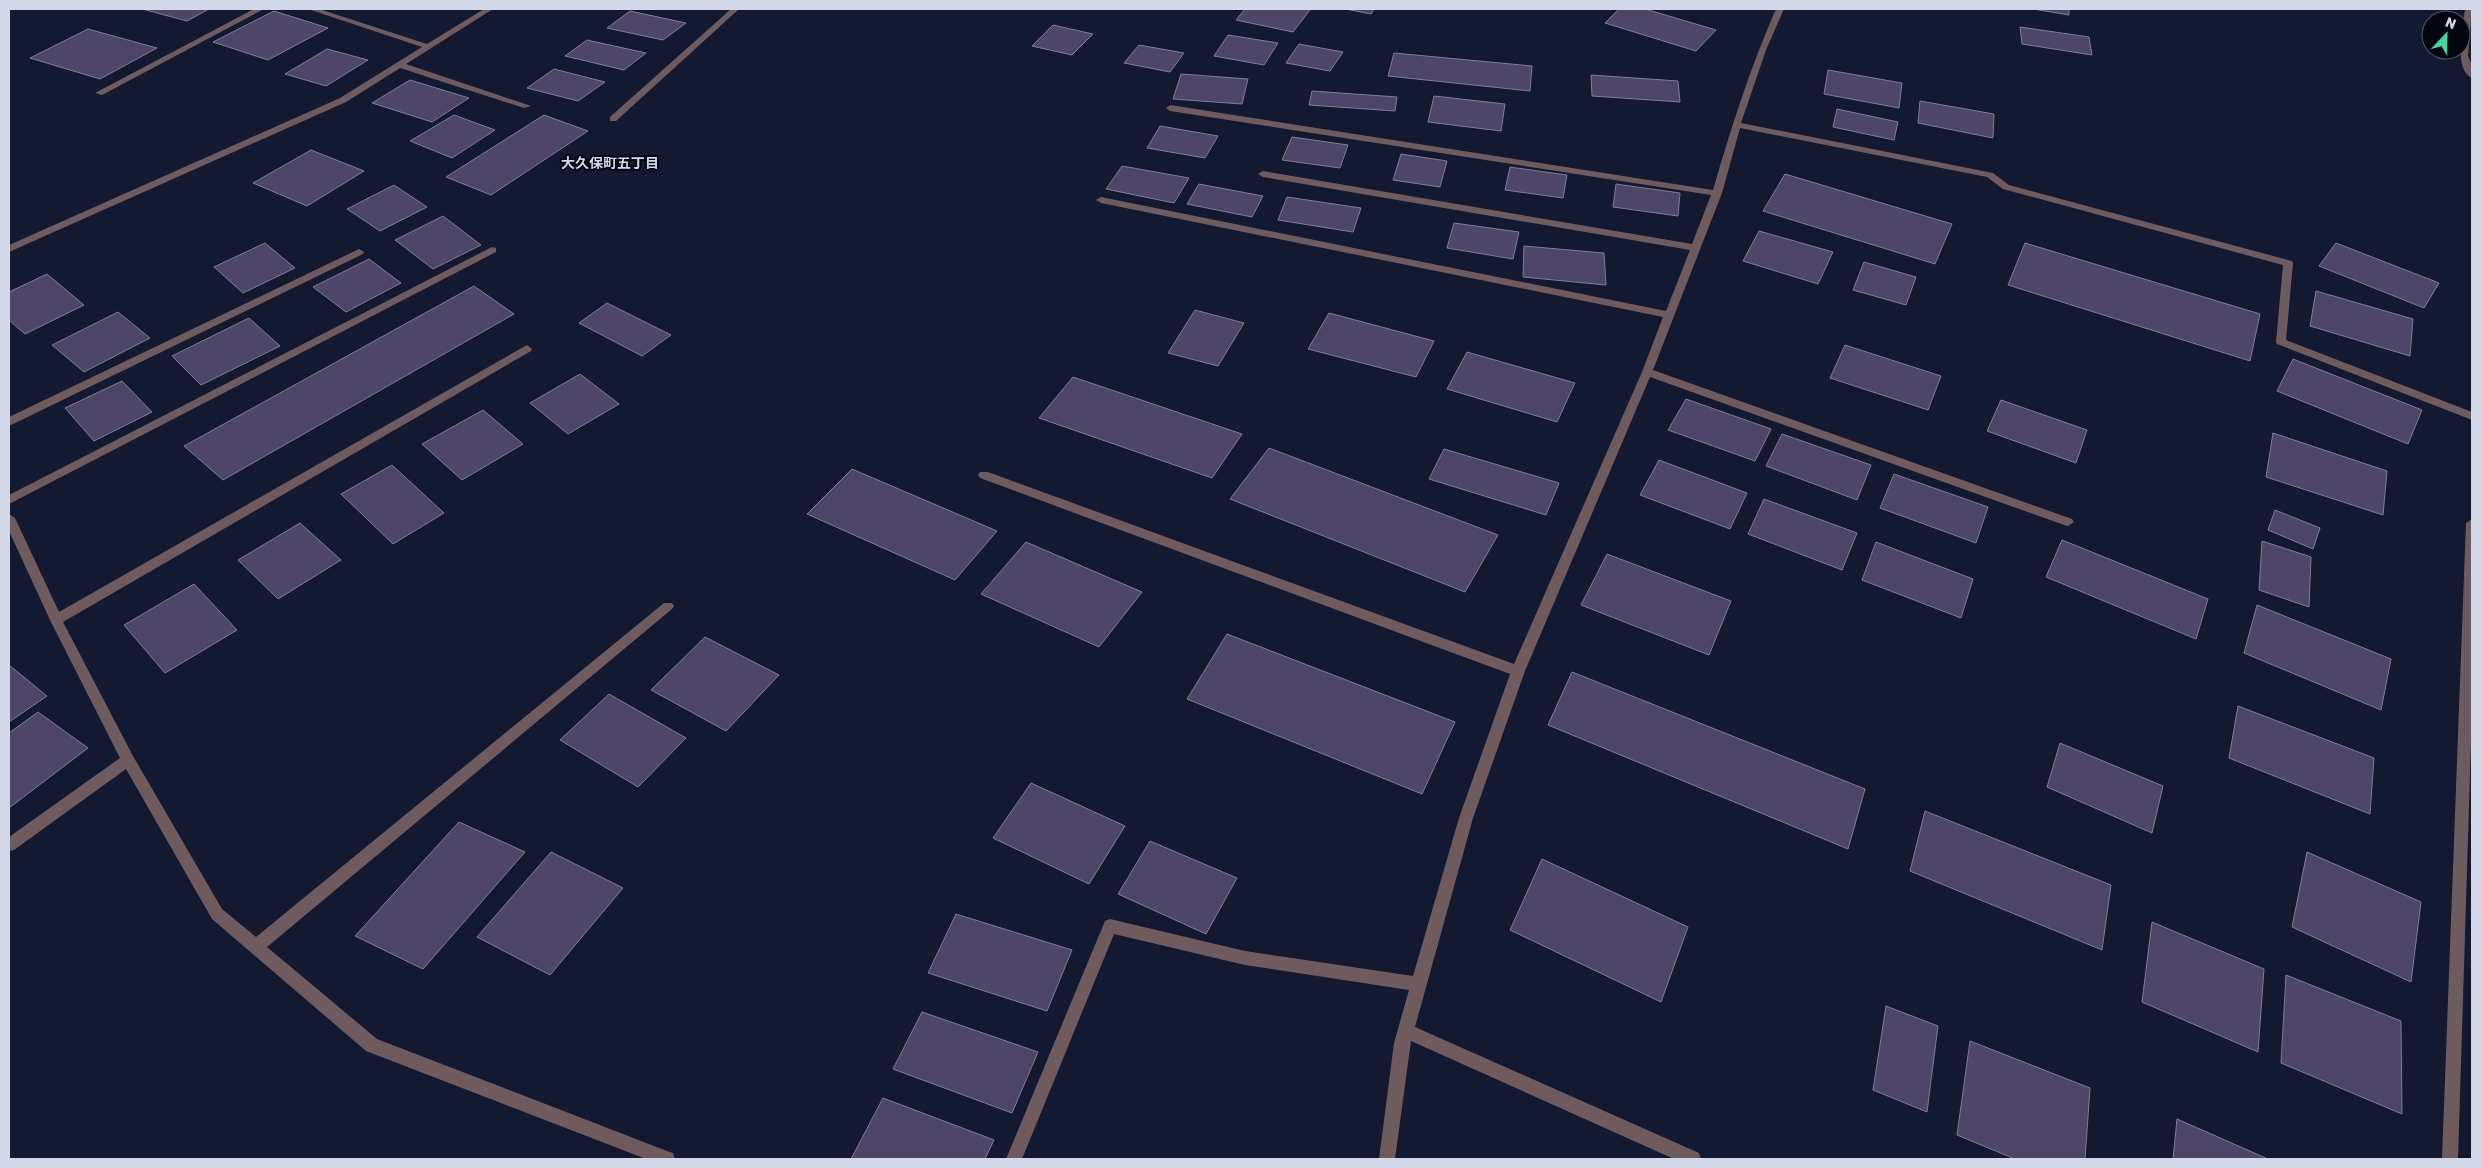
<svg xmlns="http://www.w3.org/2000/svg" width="2481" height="1168" viewBox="0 0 2481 1168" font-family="Rubik,'Noto Sans JP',sans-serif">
<rect width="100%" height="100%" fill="#131931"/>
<path fill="#4e4669" stroke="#827c9b" d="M142,9h67l-22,12z
M1245,9h60l5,1 -17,22 -57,-12z
M1345,9h29l-3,5z
M1619,9h26l71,21 -20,21 -91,-28z
M2033,9h36v6z
M274,11l54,17 -60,32 -55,-18z
M630,11l56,12 -23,17 -56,-12z
M1053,25l40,9 -21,21 -40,-9z
M2020,27l69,10 3,18 -70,-11z
M88,29l69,19 -57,31 -70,-21z
M1228,35l50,8 -14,22 -50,-9z
M587,40l59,13 -22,17 -59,-14z
M1299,44l44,8 -13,19 -44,-8z
M1139,45l45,8 -14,19 -46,-9z
M327,49l41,11 -42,26 -41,-12z
M1394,53l138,13 -2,25 -142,-15z
M554,69l51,13 -27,19 -51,-13z
M1828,70l74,13 -3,25 -75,-14z
M1181,74l67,5 -6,25 -69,-5z
M1591,75l87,6 2,21 -88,-6z
M410,80l59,18 -37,24 -60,-19z
M1312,91l85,6 -2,14 -86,-6z
M1434,96l71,8 -4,27 -73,-9z
M1920,101l74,13 -1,24 -75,-15z
M1837,109l61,13 -4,18 -61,-13z
M454,115l41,15 -43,28 -42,-17z
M544,115l44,16 -97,64 -45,-18z
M1160,126l58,10 -13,22 -58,-10z
M1292,137l56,8 -8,23 -58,-8z
M311,150l53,21 -57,35 -54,-23z
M1401,154l46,7 -7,26 -47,-7z
M1122,166l67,12 -15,25 -68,-14z
M1510,167l57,8 -4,23 -58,-8z
M1785,174l167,50 -17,40 -172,-53z
M1199,184l64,12 -11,21 -65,-13z
M1616,184l64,9 -2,23 -65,-9z
M394,185l33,22 -47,24 -33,-22z
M1287,197l74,11 -8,24 -75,-12z
M443,216l38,29 -48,24 -38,-29z
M1454,223l65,9 -6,27 -66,-11z
M1759,231l74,21 -15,32 -75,-23z
M265,243l30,25 -52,25 -29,-26z
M2025,243l235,71 -10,47 -242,-76z
M2336,243l103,40 -15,25 -105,-42z
M1524,246l80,7 2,32 -83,-8z
M369,259l32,24 -55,29 -33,-25z
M1864,262l52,15 -10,28 -53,-15z
M47,274l37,31 -59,29 -16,-14v-28z
M474,286l40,28 -291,166 -39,-34z
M2316,291l97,28 -3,37 -100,-30z
M607,303l64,32 -29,21 -63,-33z
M1195,310l49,13 -26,43 -50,-13z
M118,312l32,26 -66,34 -32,-27z
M1329,313l105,28 -18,36 -108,-28z
M249,318l31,28 -79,39 -29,-29z
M1845,345l96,31 -13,34 -98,-32z
M1467,352l108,31 -18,39 -110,-33z
M2293,359l129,51 -14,34 -131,-53z
M580,374l39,30 -51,30 -38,-31z
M1073,377l169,57 -30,44 -173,-60z
M122,381l30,31 -58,29 -29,-33z
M1686,399l85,30 -16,32 -87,-31z
M2001,400l86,30 -11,33 -89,-32z
M483,410l40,34 -61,36 -40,-36z
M2273,433l114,38 -4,44 -117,-38z
M1782,434l89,31 -14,35 -91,-34z
M1269,448l229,87 -33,57 -235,-93z
M1444,449l115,34 -13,32 -117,-36z
M1659,460l88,33 -17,36 -90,-34z
M392,465l52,48 -51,31 -52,-50z
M852,469l145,62 -42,49 -148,-66z
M1894,474l94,33 -12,36 -96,-35z
M1764,499l93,34 -15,37 -94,-36z
M2275,510l45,18 -7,21 -45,-19z
M300,523l41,37 -63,39 -40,-39z
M2062,540l146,59 -12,40 -150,-62z
M2262,541l49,16 -2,50 -50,-17z
M1026,542l116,50 -43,55 -118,-53z
M1876,542l97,37 -12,39 -99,-38z
M1607,554l124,47 -22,54 -128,-50z
M194,584l43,46 -72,43 -41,-48z
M2257,605l134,54 -10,51 -137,-57z
M1227,634l228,88 -33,72 -235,-95z
M705,637l74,38 -53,56 -75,-41z
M9,665l38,31 -38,26z
M1572,672l293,117 -17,60 -300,-124z
M609,694l77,44 -48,49 -78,-47z
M2238,706l136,52 -4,56 -141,-56z
M38,712l50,36 -79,60v-75z
M2060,743l103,43 -11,47 -105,-46z
M1031,783l94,43 -36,58 -96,-46z
M1925,811l186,74 -9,65 -192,-79z
M459,822l66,30 -102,117 -68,-33z
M1150,841l87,37 -31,56 -88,-40z
M551,852l72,36 -73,87 -73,-38z
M2307,852l114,50 -10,80 -119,-55z
M1542,859l146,68 -27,75 -151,-72z
M956,914l116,36 -25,61 -119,-38z
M2152,922l112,47 -6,83 -116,-50z
M2286,975l115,46 1,93 -121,-51z
M1886,1006l52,20 -11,86 -54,-22z
M922,1012l116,40 -26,61 -119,-44z
M1970,1041l120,47 -5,71h-70l-58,-24z
M883,1098l111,42 -9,19h-134z
M2177,1119l91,40h-95z"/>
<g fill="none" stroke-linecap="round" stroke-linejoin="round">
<path fill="#6f5b5e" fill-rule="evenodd" d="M254,9h10l-162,86 -7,-2z
M308,9h11l108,35 57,-35h9l-87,55 125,42 -7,2 -124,-40 -54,34 -337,150v-7l331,-147 82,-51z
M731,9h8l-123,112h-6v-4z
M1776,9h8l-18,41 -25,73 252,50 16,12 283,76 1,2 -7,77 186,72v8l-195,-76 -1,-2 7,-77 -280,-76 -16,-12 -247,-49 -18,65 -69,177 419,149 2,3 -6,4 -4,-1 -414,-148 -125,294 -52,147 -58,209 284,126 2,6h-27l-263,-118 -16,118h-16l15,-116 15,-53 -164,-25 -131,-31 -92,225h-16l99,-238 5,-2 135,32 168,25 46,-158 51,-144 -530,-196 -2,-3 2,-3h8l526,192 128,-292 21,-55 -562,-114 -5,-3 5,-3 565,114 24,-61 -427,-73 -5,-3 5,-3 429,73 19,-49 -541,-84 -4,-3 4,-3 543,85c18,-62 37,-122 63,-181z
M2465,9h7l-4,47 4,9v13c-19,-8 -9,-52 -7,-69z
M492,247l4,1v4l-487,252v-9z
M359,249l5,3 -1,2 -354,172v-9z
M527,345l5,4 -1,2 -468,271 70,134 89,153 34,28 408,-334h8l2,3 -2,3 -405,338 110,92 290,112 6,2 2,6h-29l-280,-108 -154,-132 -86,-150 -112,81 -5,1v-14l111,-79 -70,-138 -41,-89v-17l6,4 44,94z
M2472,519v191l-14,449h-16l24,-636z"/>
</g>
<g text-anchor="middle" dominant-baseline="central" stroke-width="4" stroke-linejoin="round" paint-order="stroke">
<g font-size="14" font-weight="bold" fill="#d3d8e9" stroke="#04060f">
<text x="610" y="163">大久保町五丁目</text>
</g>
</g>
<rect width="2481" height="1168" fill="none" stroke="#d3d8e9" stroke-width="20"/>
<g transform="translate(2446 35) rotate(22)"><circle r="24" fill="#04060f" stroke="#575a66"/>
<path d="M0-4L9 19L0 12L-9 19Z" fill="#46d49e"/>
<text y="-8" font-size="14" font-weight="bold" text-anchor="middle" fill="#d3d8e9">N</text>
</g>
</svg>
